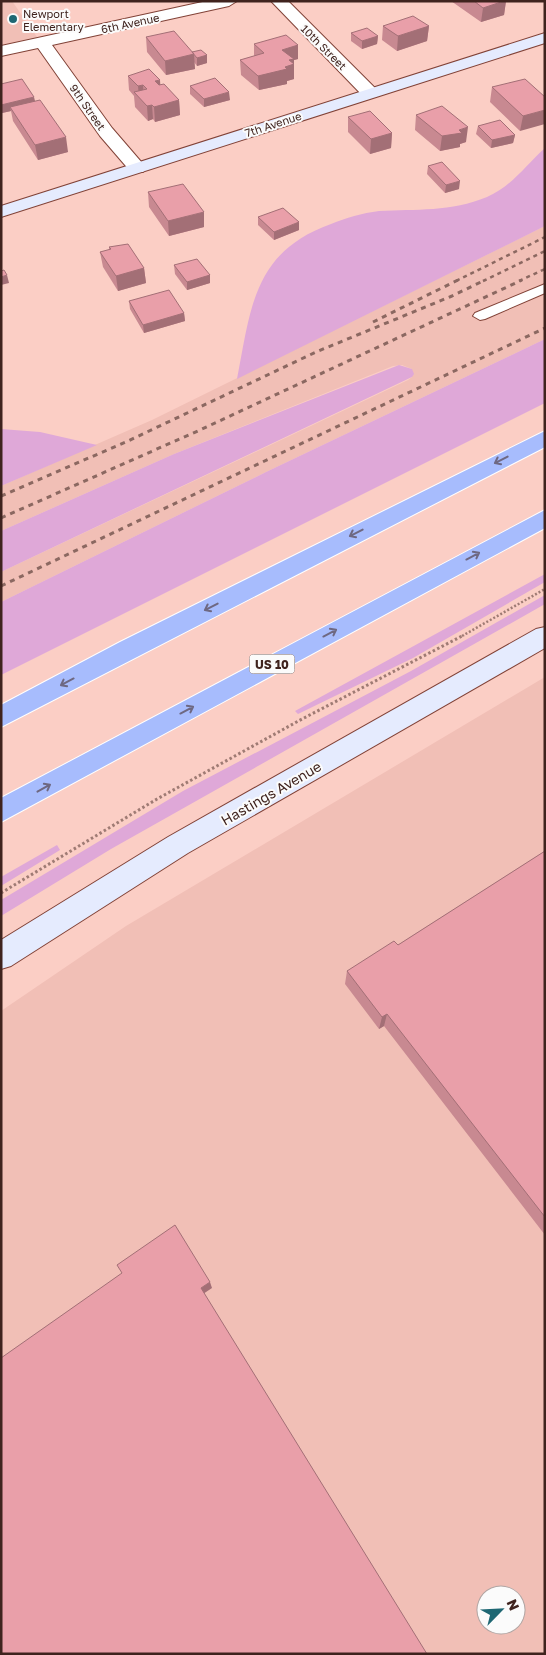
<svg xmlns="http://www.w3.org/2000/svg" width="546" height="1655" viewBox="0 0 546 1655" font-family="'Golos Text',sans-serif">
<rect width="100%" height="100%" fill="#fbcec5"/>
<path fill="#f1bfb6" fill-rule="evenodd" d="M1,1h11l25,36 -36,8z
M545,226v113l-279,133 -265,130v-30l407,-192 4,-3v-8l-10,-4 -9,1 -219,88 -173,77v-45l151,-66z
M545,677v977h-544v-643l125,-85zM486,1595h30v30h-30z"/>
<path fill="#dfa8d8" d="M545,148v78l-308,153c14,-71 16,-127 94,-155 15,-6 31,-11 48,-13 37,-2 72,1 108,-14 25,-11 38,-31 58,-49z
M545,339v64l-544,272v-73l265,-130z
M399,365l13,4 2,5 -2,3 -411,195v-41l173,-77z
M1,429l39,3 57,13 -96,41z
M545,574v8l-132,76 -115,56 -3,-3z
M545,595v9l-434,245 -110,67v-16l182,-109 228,-120z
M57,845l3,5 -59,36v-9z"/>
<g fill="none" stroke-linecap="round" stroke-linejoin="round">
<defs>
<path id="lane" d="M545,284v9l-60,26 -5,1 -7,-4 2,-3z"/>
<path id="street" d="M207,1h30l-8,5 -177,39 60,83 31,36 3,4 -3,4h-12l-31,-36 -62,-88 -37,8v-10z
M271,1h17l88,88 2,4 -2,4h-12z"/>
<path id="secondary" d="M545,33v10l-544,174v-11z
M545,627v21l-357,205 -177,113 -10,3v-29l167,-103 368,-208z"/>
<path id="highway" d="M545,431v16l-544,280v-22l119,-63z
M545,510v18l-544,294v-24z"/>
</defs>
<use href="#lane" stroke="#814237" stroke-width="2"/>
<use href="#street" stroke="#814237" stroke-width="2"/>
<use href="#secondary" stroke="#814237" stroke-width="2"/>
<use href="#highway" stroke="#fff" stroke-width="2"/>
<path stroke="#9f7b74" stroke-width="2.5" stroke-dasharray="2 2" stroke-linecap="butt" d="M462,636l83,-47"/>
<path stroke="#9f7b74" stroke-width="3" stroke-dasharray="2.5 2.5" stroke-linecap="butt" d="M1,893l156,-94 145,-80 162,-84"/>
<use href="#lane" fill="#fff" fill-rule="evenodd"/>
<use href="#street" fill="#fff" fill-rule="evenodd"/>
<use href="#secondary" fill="#e5ebfe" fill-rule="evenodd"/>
<use href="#highway" fill="#a7bcfd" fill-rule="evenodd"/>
<path stroke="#8b6861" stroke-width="2.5" stroke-dasharray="4 4" stroke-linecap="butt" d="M456,281l89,-44
M483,281l62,-30
M519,281l26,-12"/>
<path stroke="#8b6861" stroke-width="3" stroke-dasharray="5 5" stroke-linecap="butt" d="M373,322l85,-42
M1,496l127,-55 188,-89 136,-56 33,-16
M1,518l199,-88 322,-150
M1,586l544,-258"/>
</g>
<path fill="#c88991" d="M451,1h55l-2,14 -23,7z
M383,26h46l-2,15 -30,10 -15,-11z
M351,33l27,3 -1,8 -15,5 -11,-8z
M146,37l46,15 15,3v8l-10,3 -3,-4 1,7 -29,6 -19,-23z
M254,44l44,1v14l-4,1v19l-7,2v3l-28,6 -18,-15 -1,-15 14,-4z
M128,76l32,9 19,15 1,15 -25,7 -2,-3 -5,2 -13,-14 -1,-11 -5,-6z
M1,84l34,17 33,51 -30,8 -25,-39 -2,-10 -9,2 -1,-1z
M190,86l40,14 -26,7 -14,-13z
M492,87l53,10 -25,34 -30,-29z
M416,115l50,27 -6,2v3l-20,4 -25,-21z
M348,117l44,16 -1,15 -21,6 -22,-22z
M478,126l37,9 -2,8 -22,5 -15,-14z
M428,166l31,23 -14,4 -18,-19z
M148,192l56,35 -35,9 -20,-29z
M258,217l41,13 -25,10 -16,-15z
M109,247l35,21 2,15 -28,8 -15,-24 -3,-15 9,-2z
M174,265l36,10v8l-23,7 -12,-16z
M129,301l55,12 1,8 -41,12 -14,-24z
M545,851v384l-161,-209 -5,3 -34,-45 2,-13 51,-26z"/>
<path fill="#a36f76" d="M504,1h2l-2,14 -23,7 2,-14z
M429,26l-2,15 -30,10 1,-15z
M378,36l-1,8 -15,5v-8z
M298,45v14l-4,1v19l-7,2v3l-28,6 -1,-14 24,-26z
M194,54l1,15 -29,6 -1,-14z
M207,55v8l-10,3v-8z
M160,80l1,15 -6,-14z
M143,85l1,14 -5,-2 -1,-11z
M229,92l1,8 -26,7v-8z
M34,97l2,8 -26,2 1,4 -9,2 -1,-8z
M179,100l1,15 -25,7 -1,-15z
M152,105l1,14 -5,2 -1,-15z
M545,110v14l-25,7 3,-15z
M468,127l-2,15 -6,2v3l-20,4 2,-15z
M392,133l-1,15 -21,6 1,-15z
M515,135l-2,8 -22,5 1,-8z
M66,137l2,15 -30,8 -3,-15z
M460,181l-1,8 -14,4 1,-8z
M204,212v15l-35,9 -1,-15z
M299,222v8l-25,10v-8z
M144,268l2,15 -28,8 -2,-15z
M7,275l2,8 -8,2v-8z
M210,275v8l-23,7v-8z
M184,313l1,8 -41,12 -1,-8z
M387,1014l-3,12 -5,3 3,-12z
M210,1282l2,6 -9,6 -2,-6z"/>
<path fill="#e99fa9" stroke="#a36f76" d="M474,1h30l-21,7z
M413,16l16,10 -31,10 -15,-10z
M367,28l11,8 -16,5 -11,-8z
M174,31l20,23 -29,7 -19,-24z
M286,35l12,10 -16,5 12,9 -5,1 5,4 -9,3 2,2 -29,7 -18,-16 24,-7 -10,-9z
M201,50l6,5 -10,3 -5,-6z
M149,69l11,11 -5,1 4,4 5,-1 15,16 -25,7 -2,-2 -5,1 -13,-14 13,-3 -4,-4 -5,1 -10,-10z
M215,78l14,14 -25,7 -14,-13z
M22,79l12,18 -33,8v-21z
M525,79l20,18v13l-22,6 -31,-29z
M40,100l26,37 -31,8 -25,-38z
M442,106l26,21 -9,3 3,3 -20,3 -26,-21z
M370,111l22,22 -21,6 -23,-22z
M500,120l15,15 -23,5 -14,-14z
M442,162l18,19 -14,4 -18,-19z
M183,184l21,28 -36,9 -20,-29z
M283,208l16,14 -25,10 -16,-15z
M128,244l16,24 -28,8 -16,-24 11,-3 -2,-2z
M197,259l13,16 -23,7 -13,-17z
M4,270l3,5 -6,2v-6z
M169,290l15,23 -41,12 -14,-24z
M545,851v366l-158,-203 -5,3 -35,-46 47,-30 4,4z
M175,1225l35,57 -9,6 226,366h-426v-296l121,-85 -5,-8z"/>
<defs><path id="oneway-shaft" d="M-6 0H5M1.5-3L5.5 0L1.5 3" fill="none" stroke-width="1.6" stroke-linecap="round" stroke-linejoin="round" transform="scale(1.25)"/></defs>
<g stroke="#6e6882">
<use href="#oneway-shaft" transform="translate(501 460) rotate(153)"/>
<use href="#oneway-shaft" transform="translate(356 533) rotate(153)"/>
<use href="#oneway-shaft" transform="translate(473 556) rotate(-28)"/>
<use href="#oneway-shaft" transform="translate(211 607) rotate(153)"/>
<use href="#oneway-shaft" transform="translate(330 633) rotate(-28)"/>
<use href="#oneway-shaft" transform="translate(67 682) rotate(152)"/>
<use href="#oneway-shaft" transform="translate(187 710) rotate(-28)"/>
<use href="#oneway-shaft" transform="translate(44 788) rotate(-29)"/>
</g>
<circle fill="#1e6773" stroke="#fbfbfb" stroke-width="2" cx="13" cy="19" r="5"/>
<g text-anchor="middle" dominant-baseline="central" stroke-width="4" stroke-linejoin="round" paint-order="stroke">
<g font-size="11" fill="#3f231e" stroke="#fbfbfb" text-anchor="start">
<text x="23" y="13">Newport<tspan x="23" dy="13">Elementary</tspan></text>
</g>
<g font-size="11" fill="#3f231e" stroke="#fbfbfb">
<text transform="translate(130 23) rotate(-12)">6th Avenue</text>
<text transform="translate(324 47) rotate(45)">10th Street</text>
<text transform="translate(88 107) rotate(55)">9th Street</text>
<text transform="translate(273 124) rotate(-18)">7th Avenue</text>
</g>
<rect fill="#fbfbfb" stroke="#776460" stroke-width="1" x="249.5" y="654.5" width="45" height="19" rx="4"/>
<g font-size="12" font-weight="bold" fill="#3f231e">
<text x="272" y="664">US 10</text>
</g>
<g font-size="14" fill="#3f231e" stroke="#fbfbfb">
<text transform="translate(271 793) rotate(-30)">Hastings Avenue</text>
</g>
</g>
<rect width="546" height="1655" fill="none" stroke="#3f231e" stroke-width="5"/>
<g transform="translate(501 1610) rotate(66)"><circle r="24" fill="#fbfbfb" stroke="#b0a5a3"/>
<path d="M0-4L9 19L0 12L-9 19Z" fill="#1e6773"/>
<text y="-8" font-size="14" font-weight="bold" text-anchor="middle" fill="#3f231e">N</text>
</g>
</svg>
